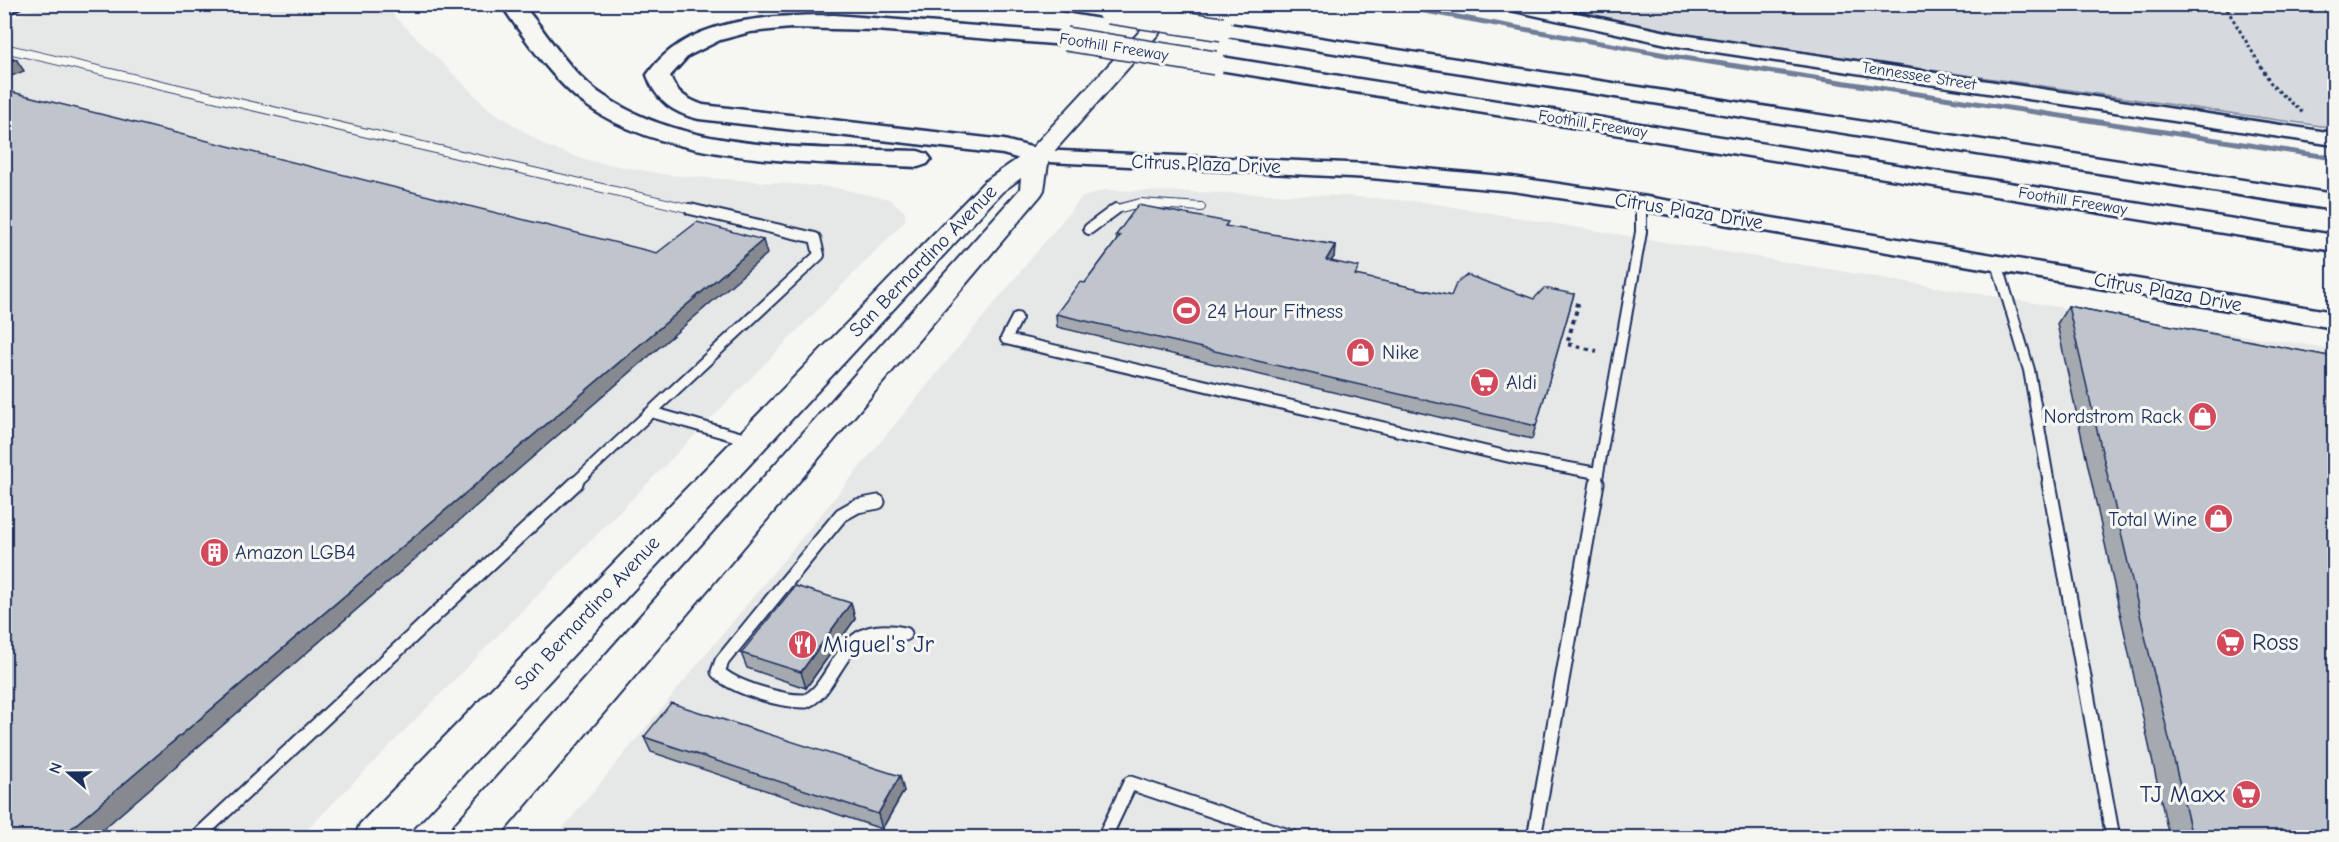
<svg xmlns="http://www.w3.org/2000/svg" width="2339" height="842" viewBox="0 0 2339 842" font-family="'Comic Neue',sans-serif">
<rect width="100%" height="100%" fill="#f6f6f2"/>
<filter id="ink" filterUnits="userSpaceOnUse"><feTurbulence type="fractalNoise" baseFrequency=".0167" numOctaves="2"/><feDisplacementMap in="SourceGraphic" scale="12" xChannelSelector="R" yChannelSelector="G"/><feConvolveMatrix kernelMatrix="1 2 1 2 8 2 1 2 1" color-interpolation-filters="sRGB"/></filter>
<g filter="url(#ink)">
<path fill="#e6e7e7" d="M48,4l335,1 106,104 57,37 40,14 81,15 164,12 58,12 16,13v9l-605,616h-295l-1,-816z
M1105,190l239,6 80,6 670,111 240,36v488l-1779,1 526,-640z"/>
<path fill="#d6d9dd" stroke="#78849e" stroke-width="1.5" d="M1533,5h801v123l-626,-90z"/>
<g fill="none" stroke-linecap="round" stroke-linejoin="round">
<path stroke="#717e99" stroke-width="5" d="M1387,4l284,52 663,102"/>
<defs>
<path id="lane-far2" d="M4,48l692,162
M1641,203v7
M1113,210l27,-7 61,4"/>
<path id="lane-far1" d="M1089,229l27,-20
M1997,263l32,107 20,114
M1017,318l-11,21 508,119 83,15
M651,412l98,28
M574,484l245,-229 -4,-17 -125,-29
M1596,484l45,-252v-23"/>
<path id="lane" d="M2049,483l64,355
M878,502l-21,4 -16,9 -119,146 -4,11c16,16 65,30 88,29 9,-4 15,-11 20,-19 24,-36 30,-58 79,-48
M196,838l380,-355
M1104,838l26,-55 164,55
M1534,838l63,-355"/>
<path id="secondary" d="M4,4h22l-22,11z
M1498,4h36l142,30 658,99v12l-658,-99 -170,-37z
M1037,150l334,14 141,13 129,19 693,116v16l-693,-118 -129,-19 -141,-13 -342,-17 -3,-5 3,-5z"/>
<path id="primary" d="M1165,4h20l-136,153 -5,33 -3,5 -543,643h-49l6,-14 565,-635 1,-11 -19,14 -598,646h-50l6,-14 624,-642 45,-31z"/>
<path id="highway" d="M501,4h21c27,31 48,70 82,92 86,58 214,51 314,55l9,3 4,5 -4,5 -9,3c-100,-5 -248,-1 -332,-62 -31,-22 -63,-68 -85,-101z
M1052,4h49l15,4 3,4 -3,4 -7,2 -47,-8z
M834,15l232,18 8,1 3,5 -3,5 -8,1 -190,-15 -85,-2 -41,4 -30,8 -32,16 -18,20c6,17 17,23 33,29l301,35 42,11 4,5 -4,5 -9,3 -34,-10 -304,-35c-26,-6 -43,-18 -52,-44 40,-59 123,-59 187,-60z
M1222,23l1112,171v16l-1120,-176 -3,-5 3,-5z
M1215,56l1119,179v16l-1127,-183 -3,-5 3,-5z"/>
</defs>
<use href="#lane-far2" stroke="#1b2f5e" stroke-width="10"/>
<use href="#lane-far1" stroke="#1b2f5e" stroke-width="14"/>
<use href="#lane" stroke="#1b2f5e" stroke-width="17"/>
<use href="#secondary" stroke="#1b2f5e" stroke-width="5"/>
<use href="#primary" stroke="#1b2f5e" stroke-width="4"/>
<use href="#highway" stroke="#1b2f5e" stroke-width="5"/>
<path stroke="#1b2f5e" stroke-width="3" stroke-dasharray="3 3" stroke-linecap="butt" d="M2224,4l48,81 32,29"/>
<path stroke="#1b2f5e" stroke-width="4" stroke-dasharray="4.5 4.5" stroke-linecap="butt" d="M1566,302l12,3 -11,39 30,7"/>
<use href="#lane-far2" stroke="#f6f6f2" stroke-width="8"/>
<use href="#lane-far1" stroke="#f6f6f2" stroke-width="10"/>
<use href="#lane" stroke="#f6f6f2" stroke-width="13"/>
<use href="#secondary" fill="#f6f6f2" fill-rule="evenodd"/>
<use href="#primary" fill="#f6f6f2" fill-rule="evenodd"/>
<use href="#highway" fill="#f6f6f2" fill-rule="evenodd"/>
<defs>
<path id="highway-bridge" d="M1109,12l113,17
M1066,39l149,24"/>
</defs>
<use href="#highway-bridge" stroke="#1b2f5e" stroke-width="26" stroke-linecap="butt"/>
<use href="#highway-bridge" stroke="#f6f6f2" stroke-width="23"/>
</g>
<path fill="#a5a9b0" stroke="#1b2f5e" stroke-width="1.5" d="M1228,227l107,18 -1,12 -3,4 27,15 93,20 83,3 40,-5 -42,145 -475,-112 -1,-13 29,-31 32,-43 -1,-5z
M2068,306l266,51v480h-165l-112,-513z
M851,603l4,16 -49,69 -59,-20 -6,-15z
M644,737l260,54 -22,38 -231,-77z"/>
<path fill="#868990" stroke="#1b2f5e" stroke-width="1.5" d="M16,59l8,12 -20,8v-16z
M763,240l4,14 -673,583h-33z
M1335,245l-1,12 -10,15 2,-12z
M851,603l4,16 -49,69 -5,-16z
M900,776l4,15 -22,38 -4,-15z"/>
<path fill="#c0c4cd" stroke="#1b2f5e" stroke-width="1.5" d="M4,56l12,3 -12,4z
M4,90l653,163 40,-31 66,18 -702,597h-57z
M1138,205l90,17 -3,4 110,19 -9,15 33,7 -4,8 96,21 5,-12 11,-9 67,24 10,-11 30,6 -38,132 -480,-112 24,-32 5,1 35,-47 -4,-1z
M2068,306l266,51v19h-2l2,5v456h-142z
M795,586l56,17 -50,69 -60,-19z
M671,703l229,73 -22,38 -234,-77z"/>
</g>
<defs>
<symbol id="stadium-disc" viewBox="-11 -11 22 22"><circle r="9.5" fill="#d1495b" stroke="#f6f6f2"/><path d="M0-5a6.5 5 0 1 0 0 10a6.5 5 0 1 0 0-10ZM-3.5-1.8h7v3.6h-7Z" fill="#fff"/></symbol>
<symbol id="shop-disc" viewBox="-11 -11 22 22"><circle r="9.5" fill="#d1495b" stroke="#f6f6f2"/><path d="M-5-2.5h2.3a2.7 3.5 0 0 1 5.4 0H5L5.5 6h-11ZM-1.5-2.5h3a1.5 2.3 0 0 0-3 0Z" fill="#fff"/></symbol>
<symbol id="supermarket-disc" viewBox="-11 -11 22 22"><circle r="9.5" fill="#d1495b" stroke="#f6f6f2"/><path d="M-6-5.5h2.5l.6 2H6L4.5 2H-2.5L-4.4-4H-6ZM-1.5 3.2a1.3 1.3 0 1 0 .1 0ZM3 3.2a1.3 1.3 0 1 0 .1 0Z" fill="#fff"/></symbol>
<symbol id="building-disc" viewBox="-11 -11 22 22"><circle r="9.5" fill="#d1495b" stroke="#f6f6f2"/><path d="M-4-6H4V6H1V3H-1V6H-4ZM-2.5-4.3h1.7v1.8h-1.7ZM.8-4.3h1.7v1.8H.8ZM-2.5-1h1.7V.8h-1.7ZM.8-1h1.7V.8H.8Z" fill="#fff"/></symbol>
<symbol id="restaurant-disc" viewBox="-11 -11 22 22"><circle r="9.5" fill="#d1495b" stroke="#f6f6f2"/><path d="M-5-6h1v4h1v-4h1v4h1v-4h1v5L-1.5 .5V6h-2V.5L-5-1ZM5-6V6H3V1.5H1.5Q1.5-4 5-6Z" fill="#fff"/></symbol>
</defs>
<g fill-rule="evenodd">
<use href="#stadium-disc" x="1170" y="294" width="33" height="33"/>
<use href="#shop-disc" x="1344" y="336" width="33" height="33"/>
<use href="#supermarket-disc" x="1468" y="366" width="33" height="33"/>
<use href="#shop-disc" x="2186" y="400" width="33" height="33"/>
<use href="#shop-disc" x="2202" y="502" width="33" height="33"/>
<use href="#building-disc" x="198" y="536" width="33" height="33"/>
<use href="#supermarket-disc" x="2214" y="626" width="33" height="33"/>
<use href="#restaurant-disc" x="786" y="628" width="33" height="33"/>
<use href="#supermarket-disc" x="2230" y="778" width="33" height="33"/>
</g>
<g text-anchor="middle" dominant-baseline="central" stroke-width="6" stroke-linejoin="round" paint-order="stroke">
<g font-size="16" fill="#1b2f5e" stroke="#f6f6f2">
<text transform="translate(1114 47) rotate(9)">Foothill Freeway</text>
<text transform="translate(1919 76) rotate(9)">Tennessee Street</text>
<text transform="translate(1593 124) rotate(9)">Foothill Freeway</text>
<text transform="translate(2073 201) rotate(9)">Foothill Freeway</text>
</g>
<g font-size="20" fill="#1b2f5e" stroke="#f6f6f2">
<text transform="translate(1206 164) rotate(2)">Citrus Plaza Drive</text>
<text transform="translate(1689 211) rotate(9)">Citrus Plaza Drive</text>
<text transform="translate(923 261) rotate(-46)">San Bernardino Avenue</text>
<text transform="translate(2168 292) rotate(10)">Citrus Plaza Drive</text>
<text transform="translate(587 613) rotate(-47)">San Bernardino Avenue</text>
</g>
<g font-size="20" fill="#1b2f5e" stroke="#f6f6f2" text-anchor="start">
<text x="1207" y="311">24 Hour Fitness</text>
<text x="1382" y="352">Nike</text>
<text x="1506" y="382">Aldi</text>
<text x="2182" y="416" text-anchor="end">Nordstrom Rack</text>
<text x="2197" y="519" text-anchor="end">Total Wine</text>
<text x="235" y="552">Amazon LGB4</text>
</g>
<g font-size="24" fill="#1b2f5e" stroke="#f6f6f2" text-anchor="start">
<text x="2252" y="642">Ross</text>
<text x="823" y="644">Miguel's Jr</text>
<text x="2225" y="794" text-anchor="end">TJ Maxx</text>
</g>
</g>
<rect width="2339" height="842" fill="none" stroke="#f6f6f2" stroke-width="24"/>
<rect x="12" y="12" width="2315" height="818" fill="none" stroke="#1b2f5e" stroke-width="2" filter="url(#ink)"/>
<g transform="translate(69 773) rotate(290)" stroke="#f6f6f2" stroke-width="4.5" paint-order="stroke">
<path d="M0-4.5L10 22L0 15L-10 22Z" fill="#1b2f5e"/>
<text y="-9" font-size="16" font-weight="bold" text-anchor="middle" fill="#1b2f5e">N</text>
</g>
</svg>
